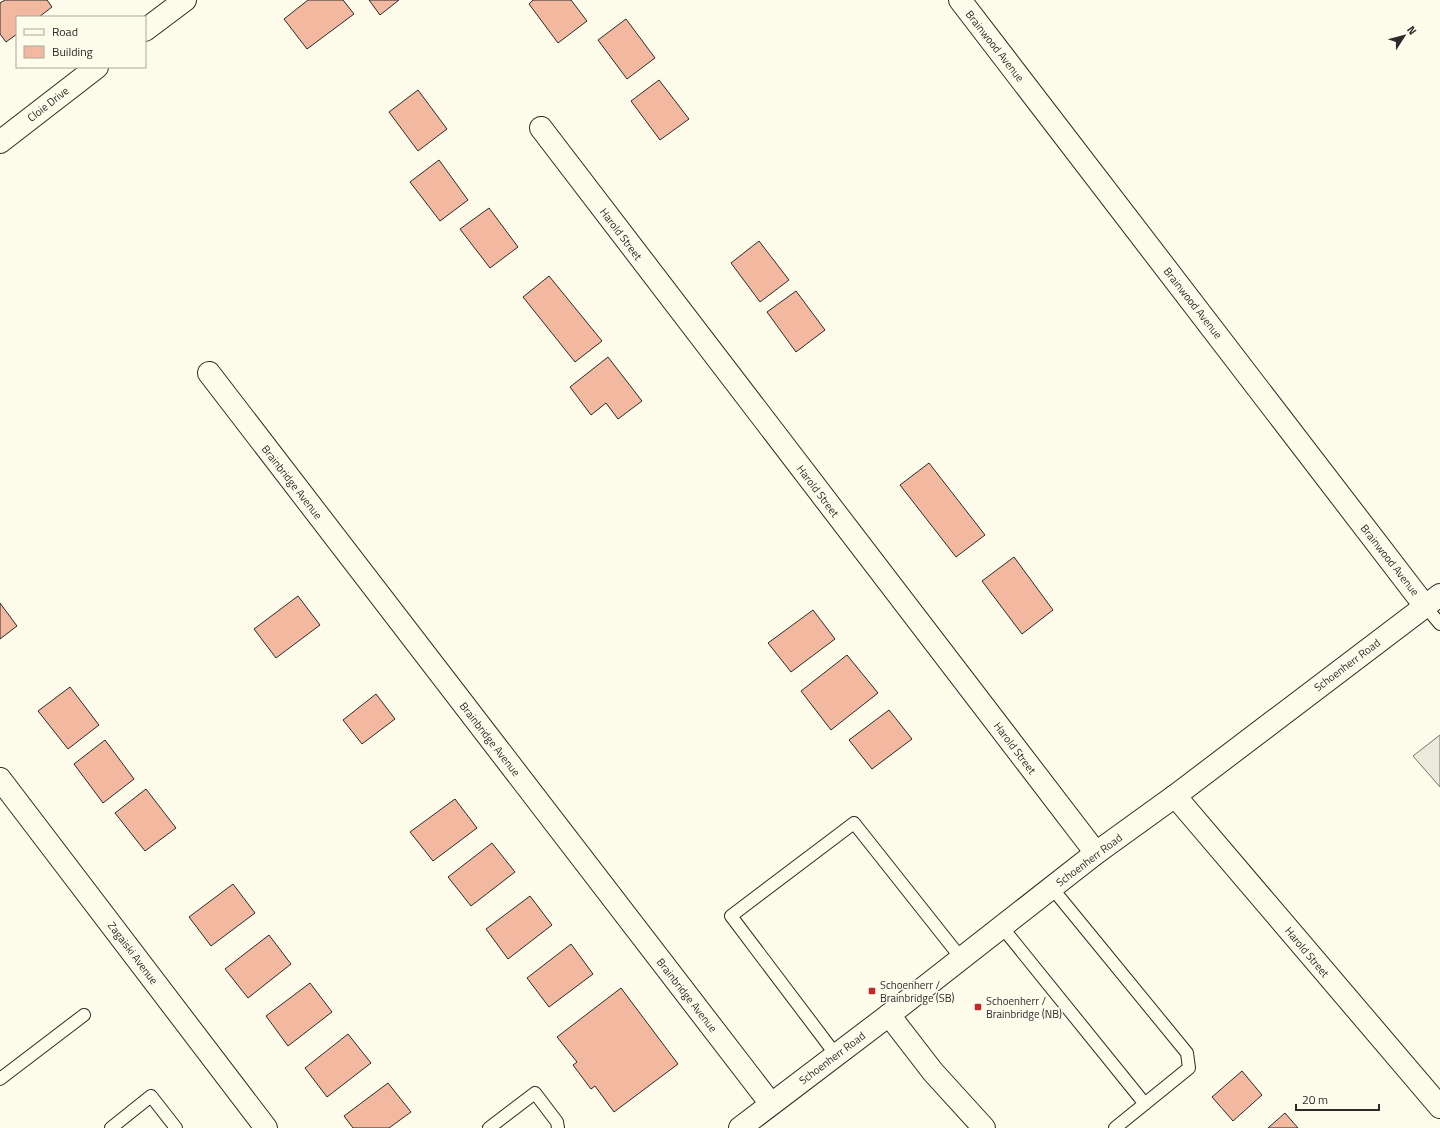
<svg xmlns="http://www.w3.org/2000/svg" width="1440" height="1128" viewBox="0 0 1440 1128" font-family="'Titillium Web',sans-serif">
<rect width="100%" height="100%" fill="#fdfbea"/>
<path fill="#eceadb" stroke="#74746e" d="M1440,735v52l-27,-31z"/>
<path fill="#f2b8a0" stroke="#2b2b2b" d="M5,0h42l5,7 -13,10h-22v17l-11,8 -6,-8v-31z
M308,0h35l11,14 -47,35 -23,-30z
M369,0h30l-19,15z
M533,0h38l16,21 -29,22 -29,-39z
M626,19l29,39 -28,21 -29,-39z
M659,80l30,39 -29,21 -29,-39z
M418,90l29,39 -29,22 -29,-39z
M439,160l29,40 -28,21 -30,-39z
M489,208l29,39 -28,21 -30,-39z
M759,241l30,39 -29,22 -29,-39z
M549,276l53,65 -27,21 -52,-65z
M796,291l29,39 -29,22 -29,-40z
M608,357l34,44 -24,18 -12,-16 -15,12 -21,-28z
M929,463l56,72 -29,22 -56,-72z
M1014,557l39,53 -31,24 -40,-53z
M298,596l22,29 -44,33 -22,-29z
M0,603l17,23 -17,13z
M813,610l22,29 -44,33 -23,-29z
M847,655l31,38 -47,37 -30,-39z
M70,687l29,38 -31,24 -30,-38z
M376,694l19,25 -33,25 -19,-24z
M889,710l23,29 -40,30 -23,-29z
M105,740l29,39 -31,24 -29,-39z
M146,789l30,39 -31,23 -30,-38z
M455,799l22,29 -44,33 -23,-29z
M492,843l23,29 -44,34 -23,-29z
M233,884l22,29 -44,33 -22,-29z
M530,896l22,29 -44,34 -22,-30z
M269,935l22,29 -43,34 -23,-29z
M571,944l22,30 -44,33 -22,-29z
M310,983l22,29 -44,34 -22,-30z
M621,988l57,76 -64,48 -19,-26 -4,3 -18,-24 4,-3 -20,-25z
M348,1034l23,29 -44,34 -22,-29z
M1242,1071l20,24 -29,26 -21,-24z
M388,1083l23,29 -22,16h-36l-9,-12z
M1285,1113l13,15h-30z"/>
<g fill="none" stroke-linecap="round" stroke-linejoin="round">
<defs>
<path id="service" d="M1425,606l15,18
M1052,888l135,165 2,15 -74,60
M1002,927l143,177
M836,1055l-105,-139 123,-93 107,135
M0,1079l84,-64
M111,1128l40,-32 25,32
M489,1128l46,-35 22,29 1,6"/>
<path id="minor" d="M960,0l465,606
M145,30l40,-30
M541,128l555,725
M0,142l97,-75
M209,373l562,731
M0,779l266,349
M1175,796l265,311
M889,1015l44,57 51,56"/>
<path id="secondary" d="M740,1128l149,-113 207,-162 79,-57 265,-201"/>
</defs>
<use href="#service" stroke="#2b2b2b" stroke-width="14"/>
<use href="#minor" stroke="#2b2b2b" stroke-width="24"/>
<use href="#secondary" stroke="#2b2b2b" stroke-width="24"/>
<use href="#service" stroke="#fdfbea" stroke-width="12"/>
<use href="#minor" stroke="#fdfbea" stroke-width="22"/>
<use href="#secondary" stroke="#fdfbea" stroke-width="22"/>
</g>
<g fill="#c62828" stroke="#fdfbea" stroke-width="1.5">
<rect x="868" y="987" width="8" height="8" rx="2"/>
<rect x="974" y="1003" width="8" height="8" rx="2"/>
</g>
<g text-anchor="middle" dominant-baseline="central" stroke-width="3" stroke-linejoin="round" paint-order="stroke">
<g font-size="11" fill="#2b2b2b" stroke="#fdfbea">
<text transform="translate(995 46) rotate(52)">Brainwood Avenue</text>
<text transform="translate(48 104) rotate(-38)">Cloie Drive</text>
<text transform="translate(621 234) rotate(53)">Harold Street</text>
<text transform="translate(1193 303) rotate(52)">Brainwood Avenue</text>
<text transform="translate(292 482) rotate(52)">Brainbridge Avenue</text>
<text transform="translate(818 491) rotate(53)">Harold Street</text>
<text transform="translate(1390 560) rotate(52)">Brainwood Avenue</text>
<text transform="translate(1347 665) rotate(-37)">Schoenherr Road</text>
<text transform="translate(490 739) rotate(52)">Brainbridge Avenue</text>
<text transform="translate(1015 748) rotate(53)">Harold Street</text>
<text transform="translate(1089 860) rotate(-37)">Schoenherr Road</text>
<text transform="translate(1307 952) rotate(50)">Harold Street</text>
<text transform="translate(133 953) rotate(53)">Zagaiski Avenue</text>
<text transform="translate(687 995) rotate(52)">Brainbridge Avenue</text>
<text transform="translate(832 1058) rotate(-37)">Schoenherr Road</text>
</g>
<g font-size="11" fill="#2b2b2b" stroke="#fdfbea" text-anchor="start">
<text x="880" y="985">Schoenherr /<tspan x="880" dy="13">Brainbridge (SB)</tspan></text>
<text x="986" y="1001">Schoenherr /<tspan x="986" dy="13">Brainbridge (NB)</tspan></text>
</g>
</g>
<rect x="16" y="16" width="130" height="52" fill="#fdfbea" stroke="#a9a89e"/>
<rect x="24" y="29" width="20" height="6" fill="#fdfbea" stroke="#a9a89e"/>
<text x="52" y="36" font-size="12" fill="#2b2b2b">Road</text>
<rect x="24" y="46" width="20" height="12" fill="#f2b8a0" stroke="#a9a89e"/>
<text x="52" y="56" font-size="12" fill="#2b2b2b">Building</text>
<g transform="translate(1404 36) rotate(54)" stroke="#fdfbea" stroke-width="3" paint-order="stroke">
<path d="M0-3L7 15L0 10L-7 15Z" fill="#2b2b2b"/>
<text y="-6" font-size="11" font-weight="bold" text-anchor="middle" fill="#2b2b2b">N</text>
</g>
<path d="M1296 1104v6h83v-6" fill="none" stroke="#2b2b2b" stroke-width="2"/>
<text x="1302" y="1104" font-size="12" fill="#2b2b2b" stroke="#fdfbea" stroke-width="3" paint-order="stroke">20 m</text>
</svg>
